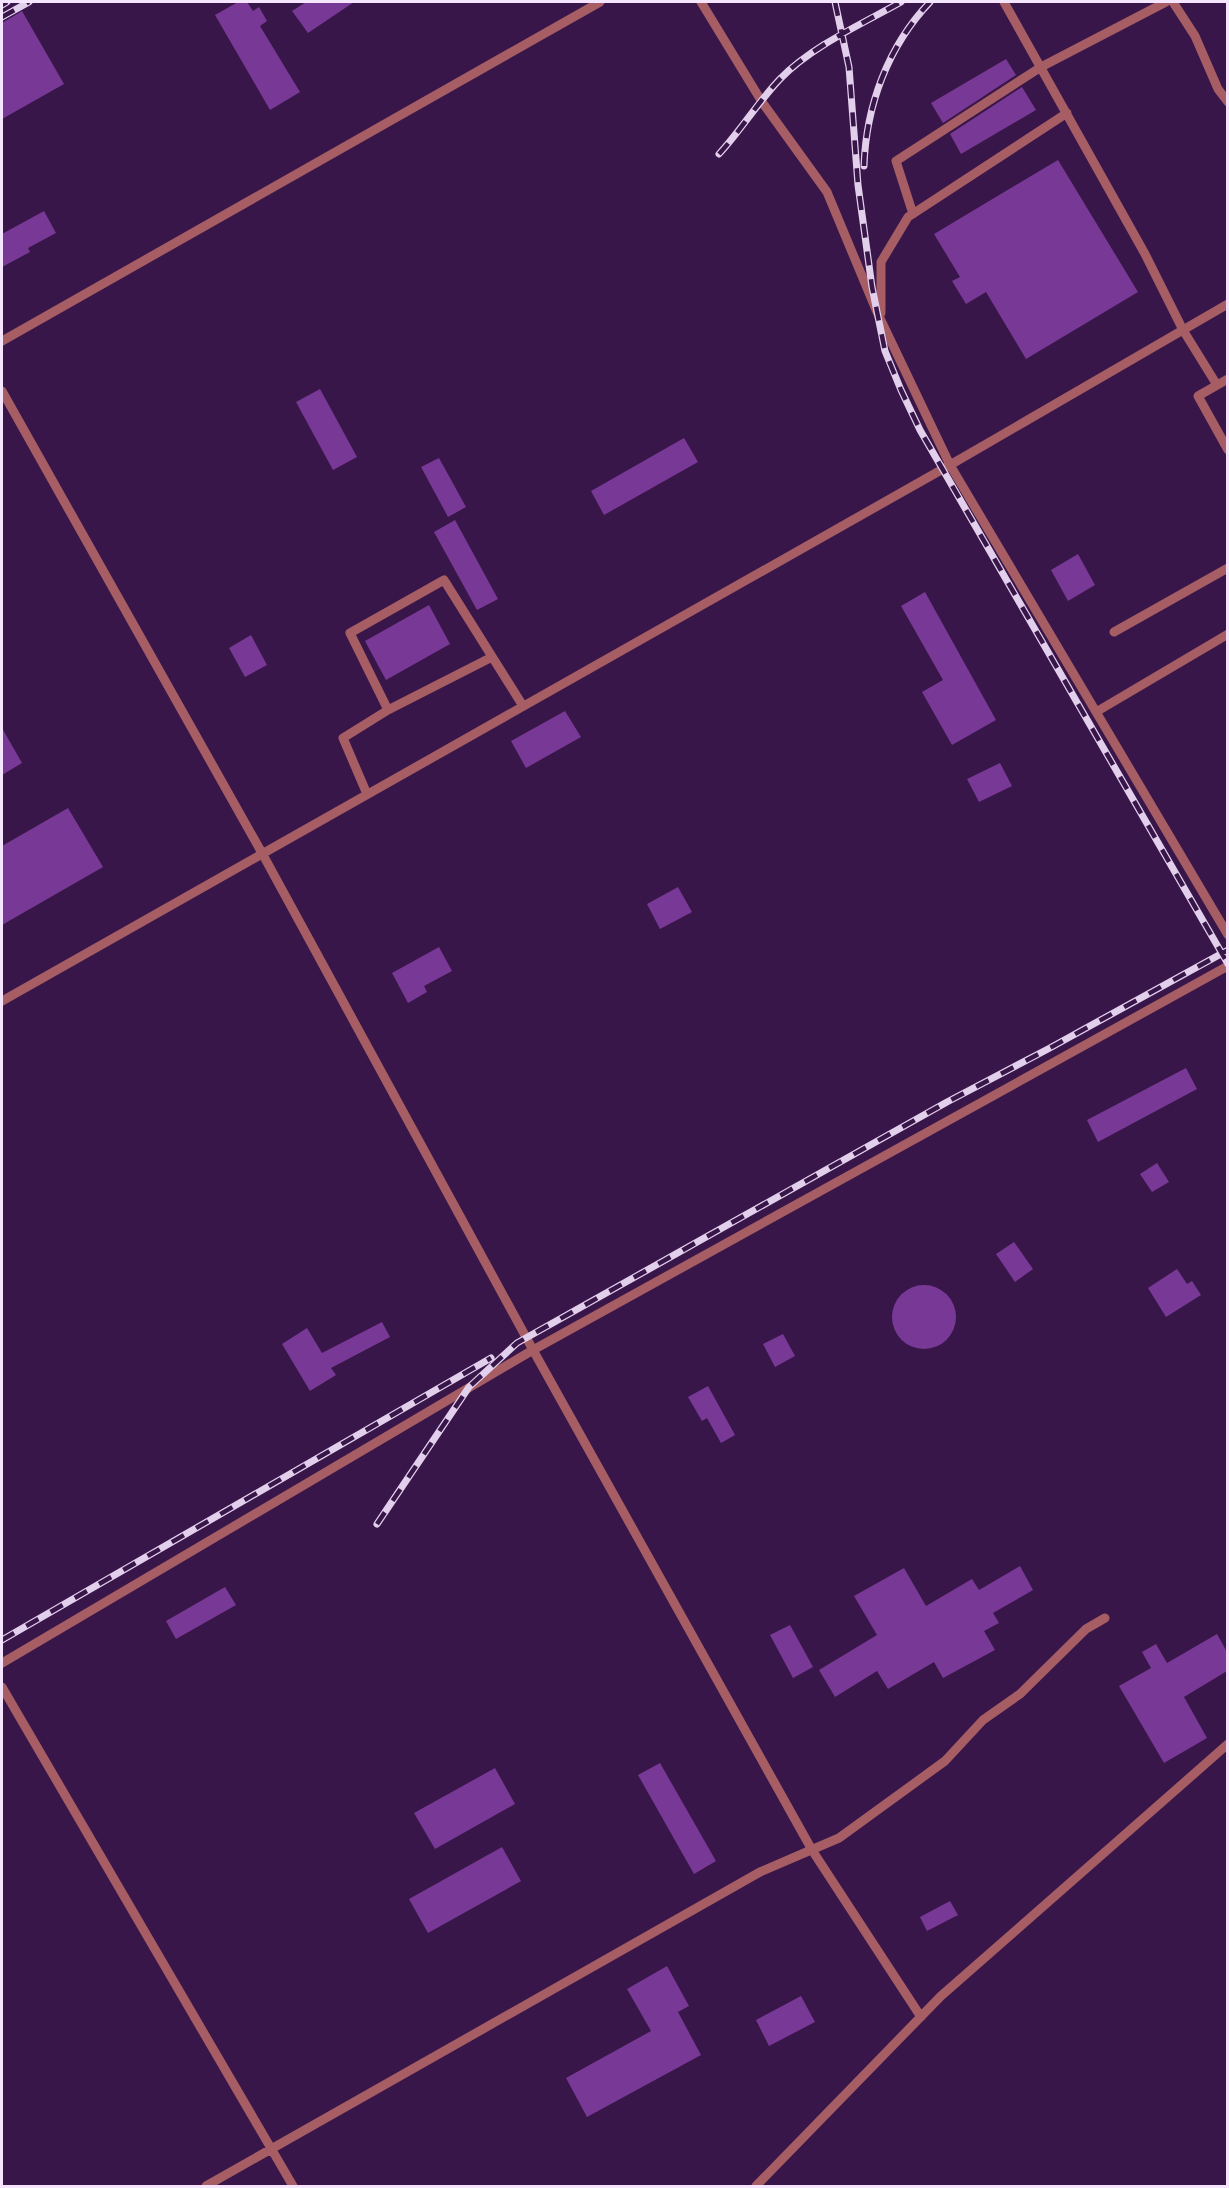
<svg xmlns="http://www.w3.org/2000/svg" width="1229" height="2188" viewBox="0 0 1229 2188" font-family="Manrope,sans-serif">
<rect width="100%" height="100%" fill="#391649"/>
<path fill="#783895" d="M238,2h9l6,9 6,-4 8,14 -7,5 40,66 -30,18 -55,-95z
M306,2h48l-46,31 -16,-22z
M22,11l42,73 -62,35v-96z
M1006,59l10,16 -73,48 -12,-20z
M1022,87l14,23 -75,44 -11,-20z
M1058,160l80,132 -112,67 -40,-67 -20,12 -14,-23 8,-4 -26,-43z
M44,211l12,22 -28,15 2,4 -28,15v-33z
M320,389l37,68 -24,13 -37,-68z
M684,438l14,24 -94,53 -13,-24z
M439,458l27,49 -18,10 -27,-50z
M455,520l43,79 -21,11 -43,-78z
M1078,554l17,31 -27,16 -17,-31z
M925,592l71,128 -44,25 -30,-53 21,-12 -42,-74z
M429,605l21,39 -64,36 -21,-39z
M251,635l16,30 -22,12 -16,-29z
M565,711l16,26 -55,31 -15,-27z
M2,728l20,35 -20,12z
M1000,763l12,23 -33,16 -12,-23z
M68,808l35,59 -101,58v-79z
M678,887l14,25 -32,17 -13,-25z
M439,947l13,24 -28,15 3,6 -19,11 -16,-30z
M1186,1068l11,21 -99,53 -11,-22z
M1157,1163l12,19 -17,10 -12,-18z
M1014,1242l19,27 -18,13 -19,-28z
M1177,1269l10,15 5,-3 9,14 -35,22 -18,-29z
M892 1317a32 32 0 1 1 64 0a32 32 0 1 1-64 0Z
M382,1322l8,15 -59,31 5,7 -26,16 -28,-47 25,-16 15,25z
M783,1334l12,22 -20,11 -12,-23z
M708,1386l27,49 -14,8 -14,-25 -5,3 -14,-24z
M1020,1566l13,24 -40,23 6,10 -15,8 11,19 -52,28 -9,-16 -46,27 -11,-18 -42,26 -16,-27 58,-35 -23,-39 50,-28 22,38 46,-27 7,11z
M225,1587l11,18 -60,34 -10,-18z
M790,1625l23,42 -20,11 -23,-43z
M1217,1634l10,18v19l-43,26 23,41 -43,25 -45,-77 32,-18 -9,-16 14,-8 11,19z
M660,1763l56,98 -22,13 -56,-99z
M495,1768l20,36 -80,45 -21,-36z
M502,1847l19,34 -93,52 -19,-34z
M950,1901l8,14 -31,16 -7,-14z
M667,1966l22,40 -11,6 23,43 -114,62 -21,-39 85,-47 -24,-42z
M801,1996l14,26 -46,24 -13,-26z"/>
<g fill="none" stroke-linecap="round" stroke-linejoin="round">
<path stroke="#a65d64" stroke-width="9" d="M701,2l61,100 65,90 50,120 73,153 278,470
M1004,2l141,252 38,76 34,55
M1173,2l22,34 23,53 10,13
M913,214l-17,-53 145,-94 125,-65
M881,313v-51l27,-45 159,-104
M2,341l598,-339
M1228,379l-30,17 30,54
M2,391l260,462 271,497 279,500 109,167
M1114,632l114,-64
M388,710l-38,-77 94,-53 79,126
M1096,712l132,-78
M367,794l-24,-56 45,-28 104,-53
M2,1001l948,-536 278,-161
M2,1663l531,-313 695,-384
M2,1687l291,499
M206,2186l554,-314 79,-34 106,-77 38,-41 37,-26 66,-65 19,-11
M756,2186l185,-190 287,-252"/>
<defs>
<path id="rail" d="M835,2l14,65 9,118 14,102 13,64 16,39 19,40 308,534
M2,5l5,-3
M2,17l27,-15
M719,154c22,-24 39,-52 61,-75 32,-33 82,-55 121,-77
M864,166c2,-60 24,-120 66,-164
M377,1524l92,-137 48,-44 430,-241 101,-53 180,-99
M2,1640l489,-282"/>
</defs>
<use href="#rail" stroke="#e2cfec" stroke-width="7"/>
<use href="#rail" stroke="#391649" stroke-width="4.5" stroke-dasharray="14" stroke-linecap="butt"/>
</g>
<rect width="1229" height="2188" fill="none" stroke="#f6e5ff" stroke-width="6"/>
</svg>
